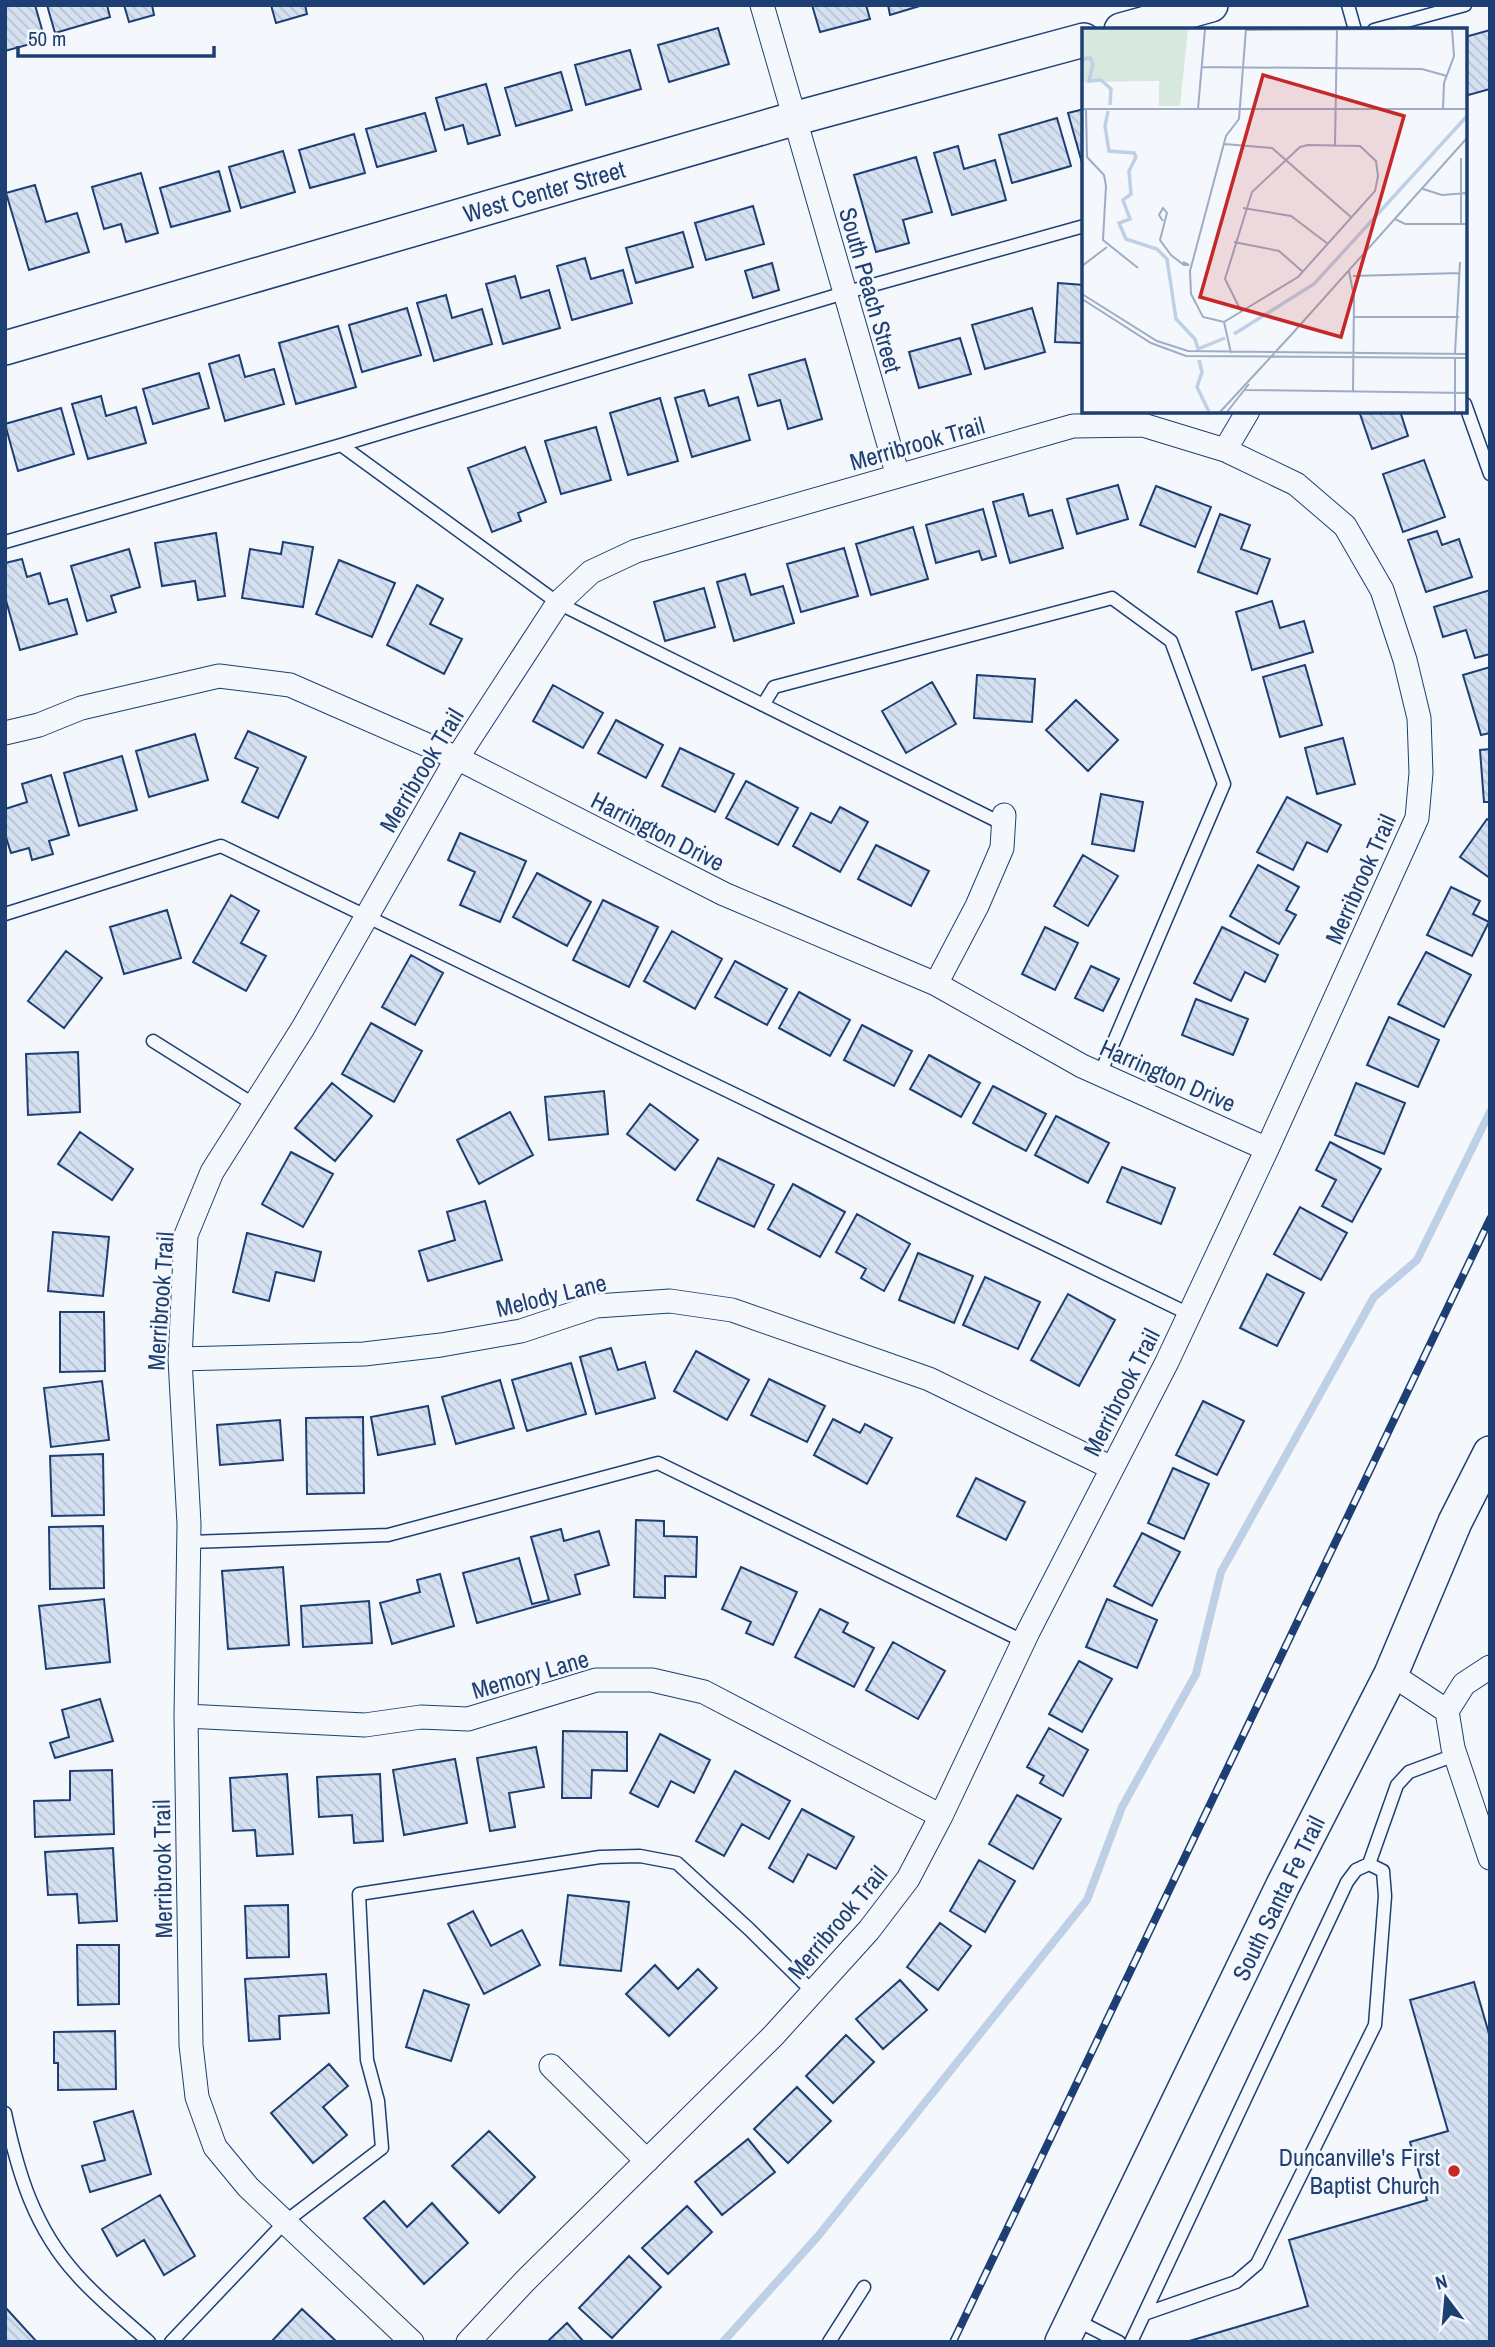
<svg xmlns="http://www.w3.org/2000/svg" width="1495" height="2347" viewBox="0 0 1495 2347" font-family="'Archivo Narrow',sans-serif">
<defs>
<pattern id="building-back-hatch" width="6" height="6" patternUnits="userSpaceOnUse" patternTransform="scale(1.75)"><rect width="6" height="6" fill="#d5e0f0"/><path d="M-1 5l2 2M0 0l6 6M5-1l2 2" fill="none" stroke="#b6c1d1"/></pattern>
</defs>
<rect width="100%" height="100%" fill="#f4f7fb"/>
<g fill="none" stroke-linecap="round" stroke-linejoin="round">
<path stroke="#bed0e5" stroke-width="8" d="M723,2342l96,-107 268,-335 35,-93 74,-133 25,-102 153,-275 43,-37 73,-148"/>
</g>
<path fill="url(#building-back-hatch)" stroke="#1d3f73" stroke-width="2" d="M5,5h30l10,35 -40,11z
M47,5h60l3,12 -55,16z
M124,5h28l2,10 -25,7z
M271,5h34l2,9 -31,9z
M812,5h54l4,14 -50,13z
M888,5h35l-33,10z
M718,28l11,36 -60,18 -11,-37z
M1490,30v59l-25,7v-59z
M630,50l11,39 -55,16 -11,-40z
M561,72l11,38 -56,16 -11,-38z
M486,84l14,51 -32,9 -5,-19 -18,5 -9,-32z
M1084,109v61l-16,-57z
M425,113l11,38 -59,16 -11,-38z
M1057,118l14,48 -59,17 -13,-48z
M354,134l11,39 -55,15 -11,-38z
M958,146l6,23 31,-9 11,40 -54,15 -18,-62z
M283,151l12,41 -54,16 -12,-41z
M916,157l16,55 -29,8 6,23 -33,9 -22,-77z
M219,171l11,40 -59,16 -11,-39z
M141,173l17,60 -32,9 -5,-18 -17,5 -12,-42z
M35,185l11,37 31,-9 12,39 -60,18 -23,-77z
M753,206l11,38 -58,16 -11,-37z
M683,232l10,35 -57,16 -10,-35z
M585,258l6,21 32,-9 9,33 -60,17 -15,-54z
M772,263l7,27 -26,8 -8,-27z
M515,276l6,22 28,-8 11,38 -57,16 -17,-60z
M1058,283l26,2 -1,58 -28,-1z
M446,295l6,23 30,-9 10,35 -58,17 -17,-58z
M407,308l14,47 -59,17 -13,-47z
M1032,308l13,44 -60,17 -13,-44z
M338,326l18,61 -60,17 -17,-61z
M960,338l11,36 -52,14 -10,-36z
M239,355l6,22 29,-8 10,35 -59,17 -16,-57z
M805,359l17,60 -34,10 -8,-29 -22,6 -9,-31z
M199,373l10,35 -56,16 -10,-35z
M704,390l5,16 29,-9 12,43 -58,17 -17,-59z
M101,396l5,20 30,-9 10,36 -58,16 -16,-55z
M660,398l18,63 -50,14 -18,-62z
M61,408l13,46 -56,17 -13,-47z
M1359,411h41l8,25 -36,13z
M596,427l15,53 -50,14 -16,-53z
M525,447l21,55 -28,11 3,8 -29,11 -24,-64z
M1424,460l21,57 -42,15 -20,-58z
M1118,485l10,34 -51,15 -10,-35z
M1156,486l55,21 -16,40 -55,-22z
M1023,494l6,22 23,-6 11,38 -53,15 -17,-61z
M983,509l13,47 -14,4 -3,-9 -43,12 -10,-38z
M1220,514l30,11 -9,24 29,10 -13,35 -59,-22z
M913,527l15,52 -57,16 -15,-51z
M1437,531l5,14 17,-6 13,38 -46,15 -18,-52z
M216,533l9,63 -27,4 -3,-19 -33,5 -7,-43z
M283,542l30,5 -10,60 -61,-9 8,-49 31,5z
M844,548l14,48 -57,16 -14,-48z
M129,549l11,38 -29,9 5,16 -29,9 -16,-55z
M22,559l5,18 13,-4 9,31 18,-5 10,35 -57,16 -15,-53v-34z
M339,560l56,23 -23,54 -56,-23z
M745,574l6,21 32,-9 11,37 -60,18 -17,-59z
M417,585l26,14 -13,25 32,15 -18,35 -57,-29z
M704,588l11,39 -50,14 -11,-39z
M1490,590v64l-15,4 -9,-28 -23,7 -9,-30z
M1272,601l8,27 24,-7 9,31 -61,18 -16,-58z
M1305,665l17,60 -42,12 -17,-60z
M1490,667v66l-9,2 -18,-60z
M977,675l58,4 -3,43 -58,-4z
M932,682l24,42 -50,29 -24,-42z
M553,685l50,28 -20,35 -50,-27z
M1076,700l42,40 -30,31 -42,-41z
M616,720l47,25 -17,33 -48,-25z
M248,731l58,26 -28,61 -36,-16 16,-34 -23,-10z
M195,734l13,46 -59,17 -13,-46z
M1343,738l12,46 -38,10 -12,-46z
M680,748l54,26 -19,38 -53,-26z
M1490,749v53h-6l-4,-52z
M122,756l15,54 -58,16 -15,-53z
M51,775l18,60 -20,6 4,13 -21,6 -3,-12 -18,5 -6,-19v-25l22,-7 -5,-18z
M746,781l52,27 -20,37 -52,-27z
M1101,794l42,8 -9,49 -42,-7z
M1287,797l54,28 -14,27 -20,-10 -14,28 -36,-18z
M840,807l28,15 -28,50 -47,-26 18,-33 20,10z
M1487,819l3,2v57l-30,-21z
M460,833l66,28 -26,61 -40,-17 15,-33 -27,-12z
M876,845l53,26 -18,35 -53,-27z
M1083,855l35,21 -30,50 -34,-20z
M1258,865l41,22 -13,23 10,5 -17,29 -49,-28z
M537,873l54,29 -24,44 -54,-29z
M1451,887l29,14 -7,13 16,8 -17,34 -45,-21z
M231,895l28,16 -18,32 25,13 -20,35 -53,-29z
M603,900l55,27 -29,60 -56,-27z
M167,910l14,48 -57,16 -14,-47z
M1045,927l33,16 -23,47 -33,-16z
M1222,927l56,28 -13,27 -20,-10 -14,29 -37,-18z
M672,931l50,28 -27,50 -51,-28z
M66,951l36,27 -38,50 -36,-27z
M1426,952l45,23 -27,52 -46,-23z
M411,955l32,18 -28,52 -33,-18z
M735,961l52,28 -20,36 -52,-28z
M1091,966l28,13 -16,32 -28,-13z
M799,992l51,28 -20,36 -51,-28z
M1196,999l52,20 -15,36 -51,-20z
M1389,1017l50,23 -21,47 -51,-22z
M371,1023l51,28 -28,51 -52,-28z
M862,1025l50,26 -18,35 -50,-26z
M78,1052l2,60 -52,3 -2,-61z
M929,1055l51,28 -19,34 -51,-28z
M332,1083l40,33 -37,45 -40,-33z
M1356,1083l49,20 -21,51 -49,-19z
M993,1086l53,28 -20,37 -53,-28z
M604,1091l4,43 -59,6 -4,-43z
M650,1104l48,36 -23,30 -48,-36z
M510,1112l23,43 -54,29 -22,-44z
M1056,1116l53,27 -21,40 -53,-28z
M80,1132l53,37 -21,31 -54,-36z
M1330,1142l51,27 -29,53 -30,-16 14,-26 -20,-10z
M291,1152l42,22 -30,53 -41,-23z
M718,1158l56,27 -20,42 -57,-27z
M1122,1167l53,21 -14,36 -54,-22z
M793,1184l52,28 -25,45 -52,-28z
M485,1201l17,59 -74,21 -9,-30 36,-11 -8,-28z
M1300,1207l47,26 -26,47 -47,-26z
M857,1214l53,30 -26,47 -23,-13 5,-9 -30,-17z
M53,1232l56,5 -6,59 -55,-5z
M247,1233l74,19 -7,29 -38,-9 -7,29 -36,-9z
M918,1253l55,23 -19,47 -55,-23z
M1267,1274l37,19 -27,53 -37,-18z
M985,1277l55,25 -22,47 -55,-24z
M1068,1294l47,26 -36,66 -48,-26z
M60,1312h44l1,59 -45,1z
M611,1348l7,22 27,-8 10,36 -59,16 -16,-57z
M696,1351l53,29 -22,40 -53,-29z
M571,1363l15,51 -59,17 -15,-51z
M769,1379l56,27 -18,36 -56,-27z
M500,1380l14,48 -58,16 -14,-47z
M102,1381l7,59 -58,7 -7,-59z
M1203,1401l41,20 -27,54 -41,-20z
M428,1406l7,38 -57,11 -7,-38z
M363,1417l1,76 -57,1 -1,-76z
M833,1419l27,14 5,-9 27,14 -25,46 -53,-29z
M280,1420l3,40 -63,5 -3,-40z
M103,1454l1,61 -52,1 -2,-60z
M1173,1468l36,16 -25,55 -36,-16z
M976,1478l49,24 -19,38 -49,-24z
M636,1520l28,1v15l33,1 -1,40 -31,-1v22l-31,-1z
M103,1526l1,62 -54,1 -1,-62z
M561,1529l3,12 35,-10 10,34 -34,10 5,19 -103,29 -14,-50 56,-15 13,46 17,-4 -18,-63z
M1142,1533l38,19 -28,54 -38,-20z
M283,1567l6,78 -61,4 -6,-78z
M741,1567l56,25 -24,53 -27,-12 5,-11 -29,-13z
M440,1574l14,52 -62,18 -12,-41 40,-11 -3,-12z
M104,1599l6,63 -64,7 -7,-63z
M1107,1599l50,21 -20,48 -51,-21z
M369,1601l3,42 -69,4 -2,-41z
M820,1609l28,14 -5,9 31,16 -20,39 -59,-30z
M893,1642l52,29 -27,48 -52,-29z
M1079,1661l33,18 -30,53 -33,-18z
M100,1699l13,42 -58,17 -5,-15 19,-6 -7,-27z
M1049,1728l39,22 -25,46 -23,-13 4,-7 -17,-9z
M563,1731l64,1v39l-35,-1 -1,28h-29z
M660,1734l50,26 -16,33 -23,-12 -13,26 -28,-14z
M536,1747l8,40 -35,6 6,34 -25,4 -13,-73z
M455,1759l12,64 -63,12 -11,-65z
M112,1770l2,64 -79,3 -1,-36 36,-1v-29z
M735,1771l55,30 -21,38 -27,-15 -18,32 -28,-15z
M287,1774l6,80 -36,2 -2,-26 -22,1 -3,-53z
M380,1774l3,67 -29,2 -2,-28 -33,2 -2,-40z
M1017,1795l44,24 -28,50 -44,-25z
M802,1809l52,28 -18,32 -28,-15 -15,28 -24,-14z
M113,1848l4,73 -38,2 -2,-29 -29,1 -3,-43z
M979,1860l36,21 -30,51 -35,-21z
M568,1895l61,7 -8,69 -61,-6z
M288,1905l1,52 -42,1 -2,-52z
M473,1911l18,35 31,-16 18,35 -56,29 -36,-70z
M940,1923l31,23 -33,44 -31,-23z
M77,1945h42v59l-41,1z
M655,1965l23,24 20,-20 19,19 -48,48 -43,-42z
M326,1974l3,39 -50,3 1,23 -31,2 -4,-62z
M900,1980l27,30 -44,39 -27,-30z
M1474,1982l16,55v305h-304l122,-36 -19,-66 138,-40 -17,-58 38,-11 -38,-131z
M424,1990l45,15 -18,56 -45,-14z
M115,2031l1,58 -58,1v-27h-4v-31z
M846,2035l28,27 -41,41 -27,-27z
M329,2064l19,22 -25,21 24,28 -34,28 -42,-50z
M797,2087l34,34 -43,42 -34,-34z
M133,2111l18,63 -61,18 -8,-26 23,-6 -11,-38z
M489,2131l46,46 -36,36 -47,-47z
M748,2139l27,33 -53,43 -27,-33z
M160,2195l35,61 -31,19 -20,-35 -27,16 -15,-27z
M384,2201l23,26 25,-24 36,40 -44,41 -60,-66z
M687,2206l25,26 -44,42 -26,-26z
M629,2256l32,31 -49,51 -33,-30z
M5,2307l32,35h-32z
M302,2309l35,33h-66z
M567,2323l17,19h-37z"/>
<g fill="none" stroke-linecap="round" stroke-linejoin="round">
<defs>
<path id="lane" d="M1348,5l7,25
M1374,30l91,-25
M1465,404l25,70
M341,445l217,158 445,221
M5,542l336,-97 503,-152 240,-67
M763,705l11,-18 338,-89 59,43 53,143 -124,290
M5,914l216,-68 968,468
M153,1041l100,63
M189,1542l199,-7 270,-72 365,178
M1369,1864l28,-79 12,-13 46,-17
M5,2113c13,60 29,115 72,162 21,24 48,45 72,67
M1074,2319l45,23
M171,2342l114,-120 97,-74 -4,-47 -11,-41 -8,-166 241,-37 40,-1 37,7 72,66 64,63
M829,2342l35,-55
M1131,2342l216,-460 9,-12 13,-6 14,7 2,25 -10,129 -118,239 -21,18 -92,32"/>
<path id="street" d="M762,5l136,471
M1225,450l23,-39
M5,733l34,-8 42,-17 138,-32 71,9 167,73 267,136 212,90 146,82 185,83
M936,984l41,-78 25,-58 2,-33
M180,1359l184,-5 77,-9 80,-14 75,-25 74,-5 62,9 197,69 183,89
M1391,1674l56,37 6,37 37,110
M1447,1711l17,-27 26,-17
M186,1716l179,9 56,-8 47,2 128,-39h56l52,12 237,124
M551,2066l96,95
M412,2342l-164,-155 -33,-40 -18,-50 -6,-52 -5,-329 3,-192 -9,-165 6,-124 26,-63 91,-144 154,-270 101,-155 33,-31 45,-21 437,-125 70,-1 82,25 71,34 49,42 37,64 23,70 14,58 2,55 -4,45 -150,331 -100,213 -139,270 -87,184 -33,63 -39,51 -95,105 -249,246 -57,61"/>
<path id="secondary" d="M1121,30l90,-25
M5,348l788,-229 291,-79
M1062,2342l221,-457 108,-211 64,-152 35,-69"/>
</defs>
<use href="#lane" stroke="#1d3f73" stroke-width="15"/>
<use href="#street" stroke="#1d3f73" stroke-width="25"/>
<use href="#secondary" stroke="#1d3f73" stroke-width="36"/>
<use href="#lane" stroke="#f4f7fb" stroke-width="12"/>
<use href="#street" stroke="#f4f7fb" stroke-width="23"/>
<use href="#secondary" stroke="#f4f7fb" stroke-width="33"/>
<defs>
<path id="rail" d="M953,2342l537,-1123"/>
</defs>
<use href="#rail" stroke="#1d3f73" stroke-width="8"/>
<use href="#rail" stroke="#f4f7fb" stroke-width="5" stroke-dasharray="16" stroke-linecap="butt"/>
</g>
<circle fill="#c62828" stroke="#f4f7fb" stroke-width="2.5" cx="1454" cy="2171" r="7"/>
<g text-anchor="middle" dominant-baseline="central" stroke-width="5" stroke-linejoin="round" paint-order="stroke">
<g font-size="24" fill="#1d3f73" stroke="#f4f7fb">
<text transform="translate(544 191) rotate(-16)">West Center Street</text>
<text transform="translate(871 290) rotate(74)">South Peach Street</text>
<text transform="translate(917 443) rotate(-16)">Merribrook Trail</text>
<text transform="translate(421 770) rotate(-59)">Merribrook Trail</text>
<text transform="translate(658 831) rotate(27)">Harrington Drive</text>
<text transform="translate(1360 879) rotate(-66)">Merribrook Trail</text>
<text transform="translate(1168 1075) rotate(24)">Harrington Drive</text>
<text transform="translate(551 1295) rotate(-14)">Melody Lane</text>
<text transform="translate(160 1301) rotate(-86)">Merribrook Trail</text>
<text transform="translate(1121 1392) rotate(-63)">Merribrook Trail</text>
<text transform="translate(530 1674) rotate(-16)">Memory Lane</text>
<text transform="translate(162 1869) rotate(-91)">Merribrook Trail</text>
<text transform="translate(1278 1898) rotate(-64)">South Santa Fe Trail</text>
<text transform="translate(837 1922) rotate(-50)">Merribrook Trail</text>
</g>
<g font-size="24" fill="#1d3f73" stroke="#f4f7fb" text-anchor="end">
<text x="1440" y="2157">Duncanville's First<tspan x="1440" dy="28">Baptist Church</tspan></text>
</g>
</g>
<g transform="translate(1082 28)">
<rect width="385" height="385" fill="#f4f7fb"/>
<path d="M0,1h106l-8,77h-21v-25l-77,1z" fill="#d7e8df"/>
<path fill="none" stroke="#bed0e5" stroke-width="3.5" d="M0,31l8,-1 3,6 -4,17 12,-1 10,9 -1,16M26,83l-3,15 4,25 25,2 2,4 -7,14 2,23 -8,6 7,19 -11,4 7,16 31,10 10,10 9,60 19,20 3,10 27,-11M152,306l80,-50 153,-168M117,332l3,12 -5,15 12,25"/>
<path fill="none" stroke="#9eadc5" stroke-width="2" d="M164,2l150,-1M119,39l221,2 25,7M0,81h385M4,81l1,48 17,18 2,11 -3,54 35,28M116,81l7,-80M361,81l1,-26 10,-27 -2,-27M142,116l48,4 80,70M253,117l2,-116M341,161l19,6 25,-2M161,180l48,8 37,28M313,191l10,5h62M81,193l-4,-6 4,-7 4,5 -7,27 11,15 13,10h5l-6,-3M379,196v-66M152,214l45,9 24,21M0,238l25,-19M267,243l5,26 -1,95M271,248l107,-3M0,266l75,47 31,10 279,3M0,271l69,44 35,13 281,2M159,283l-16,-32 27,-87 48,-45 8,-2 52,1 16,15 2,15 -3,15 -77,86 -74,45 -21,-5 -12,-23 -1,-23 36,-135 13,-17 7,-90M272,289h105M142,294l7,31M210,306l175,-196M373,325l5,-91M163,362l222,3M138,384l72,-78M145,384l22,-28M373,384v-54"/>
<path fill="#c62828" fill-opacity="0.15" stroke="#c62828" stroke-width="3.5" d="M181,47l141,41 -63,221 -141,-40z"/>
<rect width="385" height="385" fill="none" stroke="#1d3f73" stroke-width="3.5"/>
</g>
<rect width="1495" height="2347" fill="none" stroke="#1d3f73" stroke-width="14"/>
<g transform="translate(1446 2298) rotate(344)" stroke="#f4f7fb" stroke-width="5" paint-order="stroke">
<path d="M0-5L12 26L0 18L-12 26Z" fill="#1d3f73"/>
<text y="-10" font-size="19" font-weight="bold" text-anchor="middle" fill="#1d3f73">N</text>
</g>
<path d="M18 46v10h196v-10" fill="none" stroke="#1d3f73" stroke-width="3.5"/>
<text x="28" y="46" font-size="21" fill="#1d3f73" stroke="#f4f7fb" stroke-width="5" paint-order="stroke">50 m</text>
</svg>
